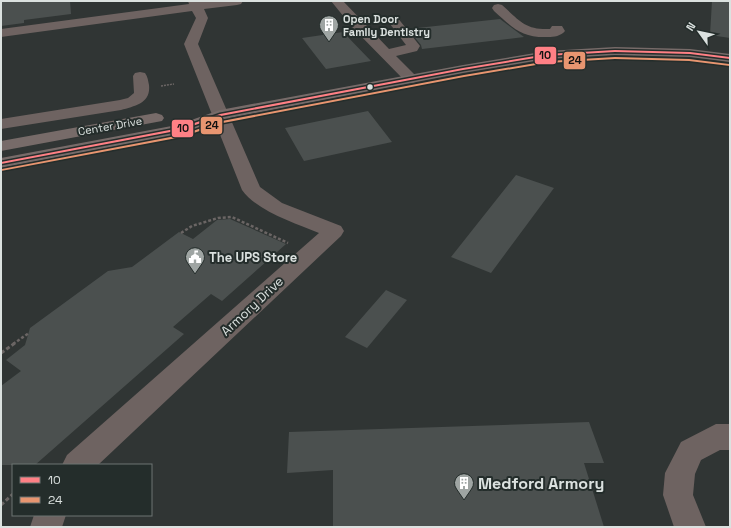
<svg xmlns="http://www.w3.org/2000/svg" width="731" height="528" viewBox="0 0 731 528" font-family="'Space Grotesk',sans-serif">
<rect width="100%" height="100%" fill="#303534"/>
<path fill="#4b504f" d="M1,1h69l1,13 -47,6v3l-23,3z
M712,1h18v37l-20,-3z
M500,19l24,18 -102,12 -1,-4 -13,-16z
M343,32l28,29 -45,8 -24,-31z
M368,111l24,31 -88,19 -19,-33z
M516,175l38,13 -63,85 -40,-16z
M230,219l56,25 -64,57 -11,-7 -38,33 11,7 -149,131h-34v-79l20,-15 -15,-11 19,-15 5,-17 78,-57 24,-4 47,-35 14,7 24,-19z
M386,290l21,10 -40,48 -22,-11z
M589,422l15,41h-20l20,64h-271v-57l-46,3 2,-41z"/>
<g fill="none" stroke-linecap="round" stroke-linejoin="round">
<path stroke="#6a6564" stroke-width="1.5" stroke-dasharray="2 1" stroke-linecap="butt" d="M161,86l13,-2"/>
<path stroke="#6a6564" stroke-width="2.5" stroke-dasharray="3 2" stroke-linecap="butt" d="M181,233l11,-7 26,-8 14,-1 56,26
M13,344l16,-11"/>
<path stroke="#6a6564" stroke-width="3" stroke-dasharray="4 2.5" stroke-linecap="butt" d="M1,353l14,-10
M1,505l12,-11"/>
<path fill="#6e6361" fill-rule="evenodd" d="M188,1h12l1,1 42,-1 -2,3 -4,1 -33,4 4,9 -10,26 62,143 22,16 59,23 3,5 -3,5 -243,229h-36l5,-10 252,-222c-24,-10 -61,-21 -77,-43l-58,-146 12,-26 -4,-7 -191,26v-8l188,-25z
M331,1h12l46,48 17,-4 -19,-25 2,-3h8l23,29 -3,5 -21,5 20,20 2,3 -2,3 -5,1 -5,-1 -53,-54z
M498,4l4,1c18,16 23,25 48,24l2,-3h10l3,5c-4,5 -11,6 -17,6 -27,1 -36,-10 -54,-26l-2,-3 2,-3z
M140,72l5,1c3,4 3,8 4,12 2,18 -14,21 -28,25l-120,19v-10l119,-19 8,-2 6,-5 -1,-17 2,-3z
M716,424h14v26h-10l-19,10 -6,14 -2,21 13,32h-32l-11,-32 2,-22 16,-31z
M34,515h32l-4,12h-32z"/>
<path fill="#776b69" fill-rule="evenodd" d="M615,47l75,2 40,5v8l-40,-5 -75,-2 -68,4 -84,14 -239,46 -43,15 -180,34v-10l176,-33 43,-15 243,-45 84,-14z
M156,113l6,2 2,3 -2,3 -161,30v-10z"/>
<defs>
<path id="bus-1" d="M615,50l75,2 40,5v2l-40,-5 -75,-2 -68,4 -84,14 -242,46 -40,14 -180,34v-2l179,-34 40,-14 243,-46 84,-14z"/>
<path id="bus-2" d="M615,57l74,2 40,5h1v2l-41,-5 -74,-2 -67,4 -84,14 -241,46 -41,14 -181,34v-2h1l179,-34 41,-14 242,-46 84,-14z"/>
</defs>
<use href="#bus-1" stroke="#242d2b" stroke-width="3"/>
<use href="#bus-2" stroke="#242d2b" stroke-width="3"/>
<use href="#bus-1" fill="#ff8085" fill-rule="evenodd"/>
<use href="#bus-2" fill="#e89570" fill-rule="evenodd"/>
</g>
<defs>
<symbol id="building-pin" viewBox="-11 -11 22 30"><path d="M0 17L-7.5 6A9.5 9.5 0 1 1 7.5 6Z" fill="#9fa5a3" stroke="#242d2b"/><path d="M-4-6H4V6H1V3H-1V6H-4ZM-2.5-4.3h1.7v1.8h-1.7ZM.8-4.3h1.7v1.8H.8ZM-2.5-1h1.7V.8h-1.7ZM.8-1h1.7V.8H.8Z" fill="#fff"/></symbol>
<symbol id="civic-pin" viewBox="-11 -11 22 30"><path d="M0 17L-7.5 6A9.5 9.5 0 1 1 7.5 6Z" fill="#9fa5a3" stroke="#242d2b"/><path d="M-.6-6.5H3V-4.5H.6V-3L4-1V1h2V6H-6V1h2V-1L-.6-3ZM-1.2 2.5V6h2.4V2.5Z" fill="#fff"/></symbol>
</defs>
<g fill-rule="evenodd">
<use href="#building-pin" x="318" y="14" width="22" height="30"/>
<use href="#civic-pin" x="184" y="246" width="22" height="30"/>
<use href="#building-pin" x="453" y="472" width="22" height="30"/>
</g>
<circle fill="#dbe1df" stroke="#242d2b" stroke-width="1.5" cx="370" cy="87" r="3.5"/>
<g text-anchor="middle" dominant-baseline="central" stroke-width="4" stroke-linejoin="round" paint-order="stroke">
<g font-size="11" font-weight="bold" fill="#dbe1df" stroke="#242d2b" text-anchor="start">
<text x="343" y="19">Open Door<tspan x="343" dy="13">Family Dentistry</tspan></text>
</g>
<g font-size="11" fill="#dbe1df" stroke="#242d2b">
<text transform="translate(110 126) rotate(-10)">Center Drive</text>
</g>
<g font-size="13" font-weight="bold" fill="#dbe1df" stroke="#242d2b" text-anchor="start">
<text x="209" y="257">The UPS Store</text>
</g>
<g font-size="13" fill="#dbe1df" stroke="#242d2b">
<text transform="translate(252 306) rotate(-43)">Armory Drive</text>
</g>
<g font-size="16" font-weight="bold" fill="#dbe1df" stroke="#242d2b" text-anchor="start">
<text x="478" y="483">Medford Armory</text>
</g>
</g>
<g stroke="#242d2b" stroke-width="1.5">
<rect x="534" y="46" width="23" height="19" rx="4" fill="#ff8085"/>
<rect x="563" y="51" width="23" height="19" rx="4" fill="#e89570"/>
<rect x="200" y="116" width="23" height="19" rx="4" fill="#e89570"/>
<rect x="171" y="119" width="23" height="19" rx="4" fill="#ff8085"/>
</g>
<g font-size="11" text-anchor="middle" font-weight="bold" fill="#111">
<text x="545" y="59">10</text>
<text x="575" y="64">24</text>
<text x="212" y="129">24</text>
<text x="183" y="132">10</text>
</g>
<rect width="731" height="528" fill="none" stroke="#dbe1df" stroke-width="4"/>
<rect x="12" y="464" width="140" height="52" fill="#242d2b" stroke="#6d7573"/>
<rect x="20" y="477" width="20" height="6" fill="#ff8085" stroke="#6d7573"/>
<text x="48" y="484" font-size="12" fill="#dbe1df">10</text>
<rect x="20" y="497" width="20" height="6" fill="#e89570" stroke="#6d7573"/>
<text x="48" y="504" font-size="12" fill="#dbe1df">24</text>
<g transform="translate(699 32) rotate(303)" stroke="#242d2b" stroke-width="3" paint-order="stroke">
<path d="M0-3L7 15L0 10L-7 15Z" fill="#dbe1df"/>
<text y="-6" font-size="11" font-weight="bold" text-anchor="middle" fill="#dbe1df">N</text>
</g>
</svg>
